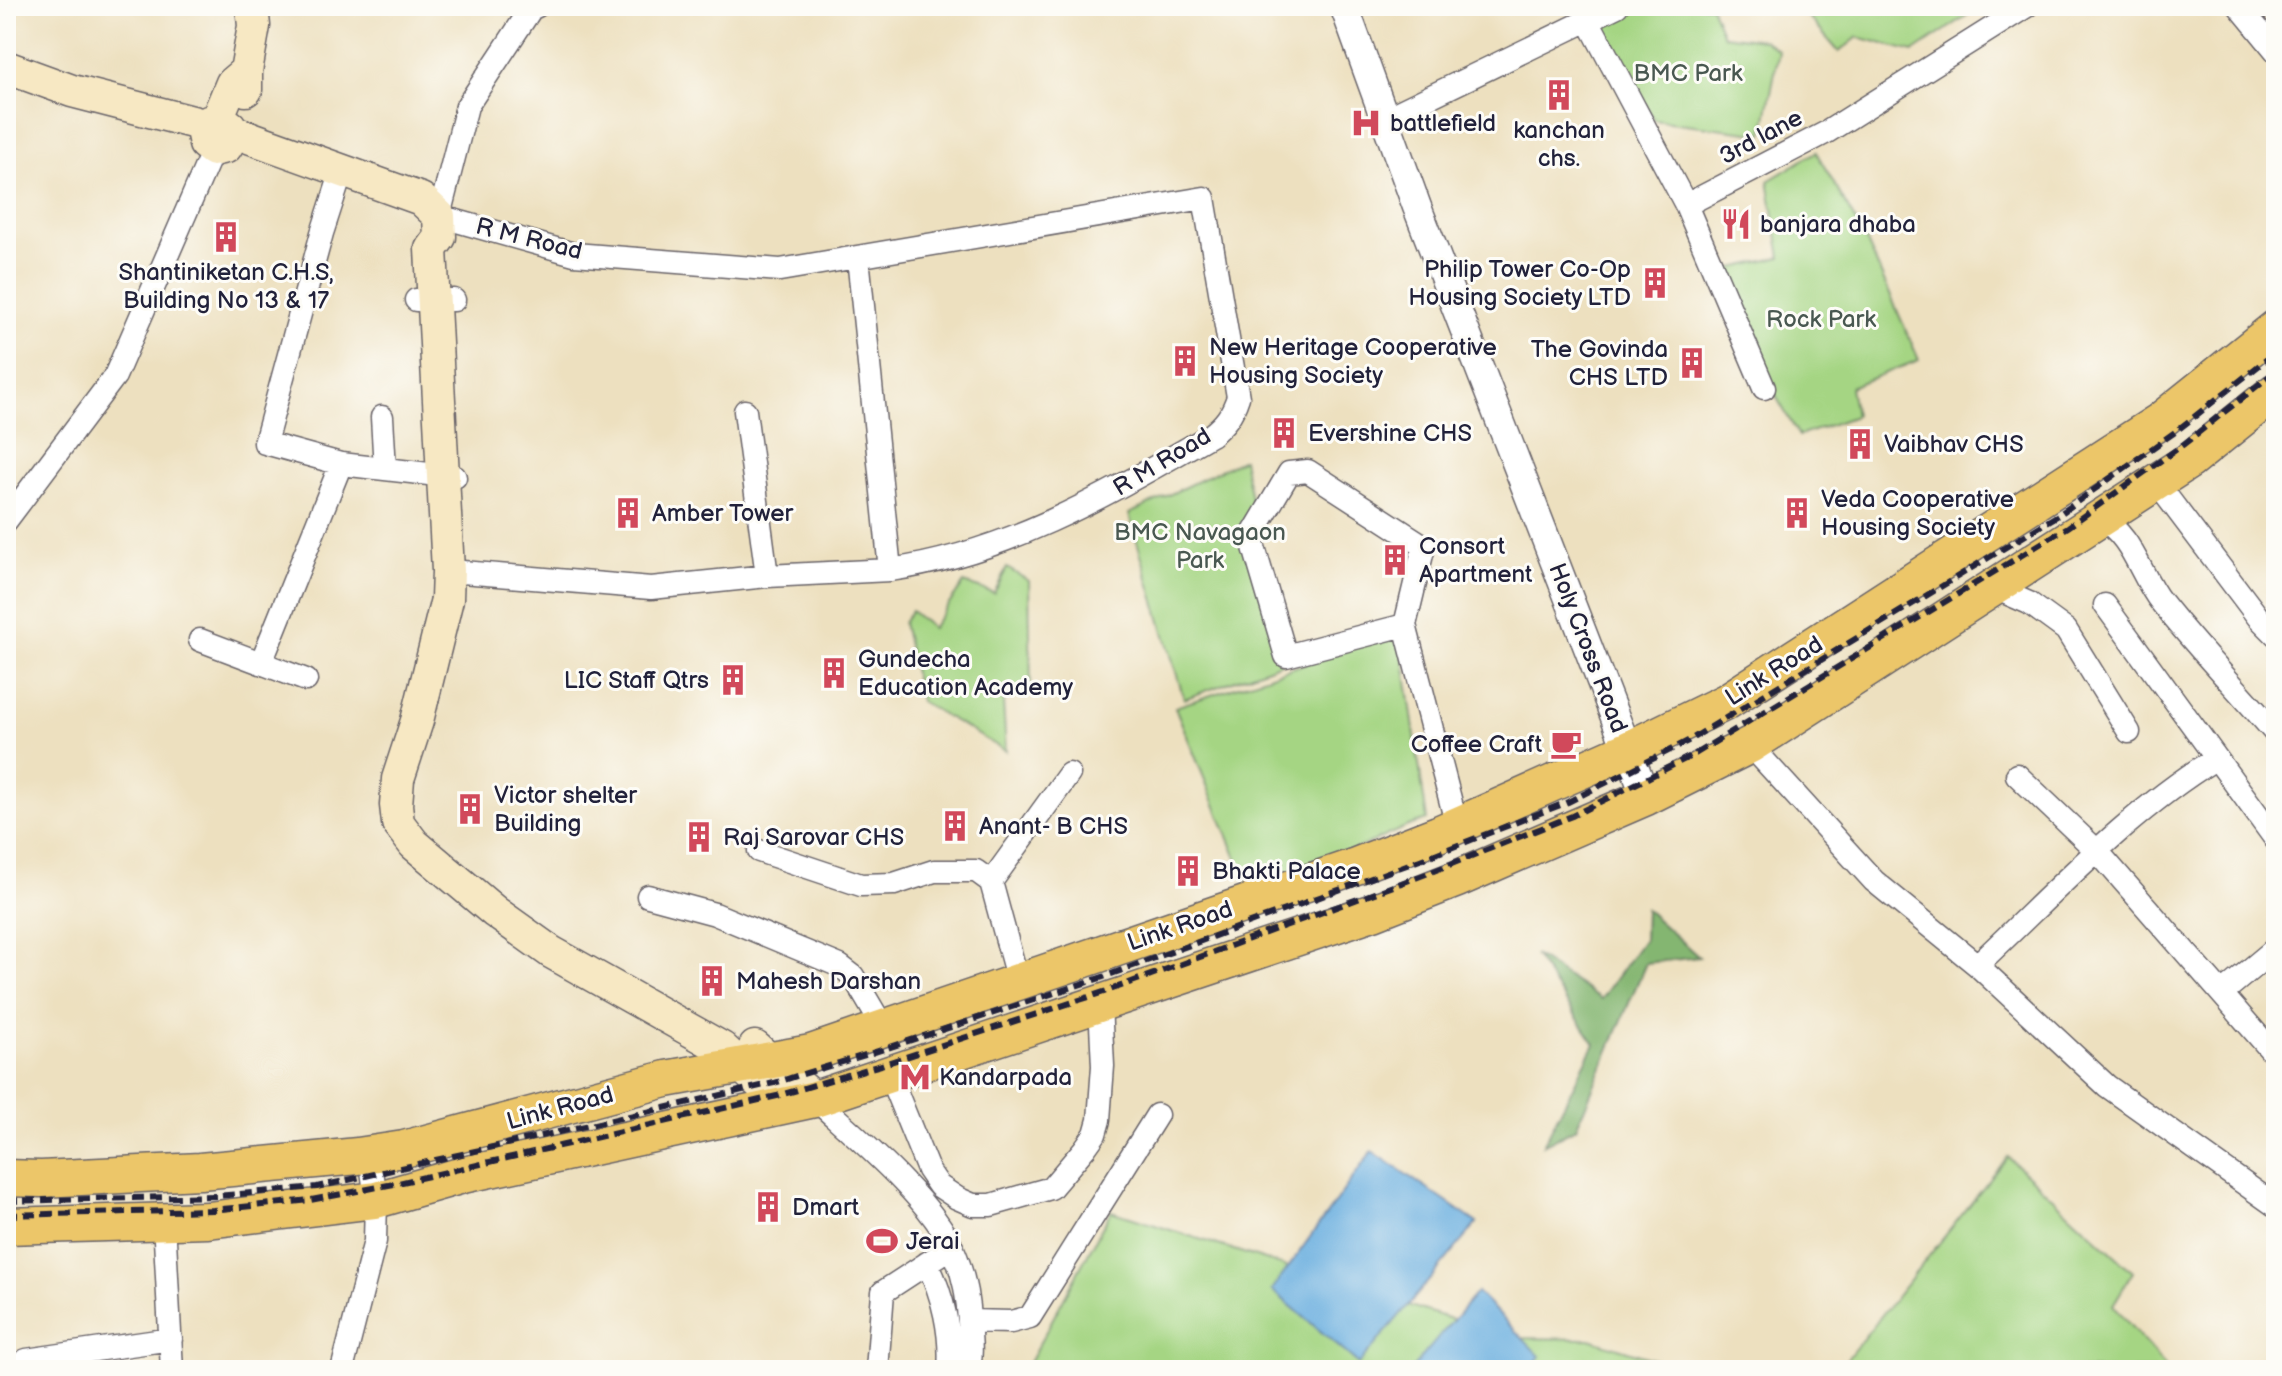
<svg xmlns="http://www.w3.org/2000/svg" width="2282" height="1376" viewBox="0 0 2282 1376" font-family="'Balsamiq Sans',sans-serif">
<rect width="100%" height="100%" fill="#fdfcf7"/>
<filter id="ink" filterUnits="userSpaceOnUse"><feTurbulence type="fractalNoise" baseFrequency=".0125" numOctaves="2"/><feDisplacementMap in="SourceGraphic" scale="16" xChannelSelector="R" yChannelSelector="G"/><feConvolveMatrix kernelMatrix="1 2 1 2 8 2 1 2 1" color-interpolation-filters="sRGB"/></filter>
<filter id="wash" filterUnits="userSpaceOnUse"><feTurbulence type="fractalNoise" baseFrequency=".006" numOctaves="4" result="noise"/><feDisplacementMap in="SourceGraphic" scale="32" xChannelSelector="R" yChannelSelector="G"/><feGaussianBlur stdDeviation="1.8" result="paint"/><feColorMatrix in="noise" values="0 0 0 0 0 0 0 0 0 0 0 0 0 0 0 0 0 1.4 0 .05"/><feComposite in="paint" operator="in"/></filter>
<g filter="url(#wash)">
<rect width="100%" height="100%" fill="#ede0bf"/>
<path fill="#a5d583" stroke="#647c5f" stroke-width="2" d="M1644,6h67l12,29 41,5 15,11 -16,83 -109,-14 -52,-95z
M1799,6h182l-68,46 -55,-15 -19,15z
M1816,152l50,88 53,120 -69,27 5,29 -56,20 -40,-69 -38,-96 60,-14 -13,-76z
M1243,459l41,203 -100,37 -55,-185z
M1007,568l22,13 2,107 -28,13 3,50 -86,-50 -17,-78 8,-12 21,17 32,-45 30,10z
M1400,632l27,188 -19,6 -156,69 -77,-188z
M2008,1157l125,115 -20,33 55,65h-330z
M1111,1211l400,127 79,1 88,28 67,3h-720z"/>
<path fill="#84b671" stroke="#536c56" stroke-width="2" d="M1645,909l54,48 -53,6 -70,165 -33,17 52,-101 -61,-89 67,44 43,-60z"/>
<path fill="#69aedf" stroke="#46688d" stroke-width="2" d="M1372,1151l105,72 -118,141 -87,-74z
M1477,1292l63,64 -11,14h-118z"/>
</g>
<g filter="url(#ink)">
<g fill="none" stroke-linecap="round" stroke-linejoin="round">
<defs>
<path id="minor" d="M537,6l-6,3 -64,97 -28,110 135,38 206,16 424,-72 34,199c-6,18 -13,27 -27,38 -103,59 -202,118 -321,135l-32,-313
M2239,6l37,45
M1588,20l98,185
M1384,119l233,-113
M416,300h38
M1764,388l-78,-183 141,-73 200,-126
M745,411l22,165
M382,417l3,52
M341,464l114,13
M2156,482l102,135 18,18
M2099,518c34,17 40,56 62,84 36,46 77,88 115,132
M6,521l109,-145 98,-226
M462,572l189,16 116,-12 123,-6
M1992,587l37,16 37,27 63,102
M2105,605l171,235
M1405,625l-119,31 -35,-119 38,-64 19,-2 116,75 -19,79 52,201
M200,640l106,40
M261,663l80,-199 -76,-21 57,-210 20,-62
M1750,745l124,136 103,84 130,121 169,120
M2017,775l81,77 178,204
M759,851l102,34 33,-1 40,-13h42l15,11
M648,896l67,18 125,52 13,10 30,51
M1977,965c74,-69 152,-154 238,-206
M1018,981l-27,-99 78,-108
M2222,993l54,-45
M889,1074l39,96 11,16 18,12 16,7h18l60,-17 34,-40 10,-14 4,-14 4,-54 -3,-62
M815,1099c41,38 116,100 138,150 10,23 15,47 16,72 1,17 4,33 -1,49
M164,1221l8,149
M927,1263c16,32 25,71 22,107
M969,1321l42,1 19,-5 127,-202
M26,1370v-10l145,-21
M342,1370l33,-129 1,-41 -6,-45
M877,1370l6,-78 69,-45"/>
<path id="tertiary" d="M1344,6l73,201 229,590"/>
<path id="secondary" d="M6,67l66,24 132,34
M246,90v-19l8,-45 -2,-20
M219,119l11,7 2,11 -6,10 -13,3 -8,-6 -3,-14 6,-8 9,-3 15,-36 14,-12
M232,131l189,68 18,17
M439,216l1,21 -9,12 17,322 -1,28 -30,122 -19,58 -2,26 2,18 16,21 81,68 56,40 171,96 62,58
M755,1047l60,52"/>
<path id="primary" d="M6,1178l35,1 159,-8 158,-15 46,-7 262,-70 145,-26 545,-187 82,-32 189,-84 99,-48 434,-281 116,-93
M6,1226l202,-6 168,-20 87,-25 352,-76 558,-187 84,-33 189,-82 104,-52 439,-284 87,-70"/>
</defs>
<use href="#minor" stroke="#696469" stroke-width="25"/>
<use href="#tertiary" stroke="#696469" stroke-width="31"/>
<use href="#secondary" stroke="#696469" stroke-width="35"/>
<use href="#primary" stroke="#696469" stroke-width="39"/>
<use href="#minor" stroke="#fff" stroke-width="22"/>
<use href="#tertiary" stroke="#fff" stroke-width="28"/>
<use href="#secondary" stroke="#f7e8c3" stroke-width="32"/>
<use href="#primary" stroke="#ecc669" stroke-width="36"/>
<path stroke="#22223b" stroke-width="6" stroke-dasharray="12 6" stroke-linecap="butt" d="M6,1201l211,-5 100,-9 457,-104 104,-32 228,-75 314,-116 148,-58 120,-61 372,-227 115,-82 101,-80
M6,1215l207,-5 98,-10 83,-16 383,-88 104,-31 229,-75 316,-116 146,-58 123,-62 373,-227 116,-83 92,-73"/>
</g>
</g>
<defs>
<symbol id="building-bare" viewBox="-9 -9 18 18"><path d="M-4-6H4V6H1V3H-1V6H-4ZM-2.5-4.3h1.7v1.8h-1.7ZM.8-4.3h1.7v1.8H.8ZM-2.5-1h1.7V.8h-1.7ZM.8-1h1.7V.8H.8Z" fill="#d1495b" stroke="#fdfcf7" stroke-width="2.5" paint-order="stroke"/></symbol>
<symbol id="hospital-bare" viewBox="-9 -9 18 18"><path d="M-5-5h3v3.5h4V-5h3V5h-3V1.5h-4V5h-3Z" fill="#d1495b" stroke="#fdfcf7" stroke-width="2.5" paint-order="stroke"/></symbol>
<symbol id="restaurant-bare" viewBox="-9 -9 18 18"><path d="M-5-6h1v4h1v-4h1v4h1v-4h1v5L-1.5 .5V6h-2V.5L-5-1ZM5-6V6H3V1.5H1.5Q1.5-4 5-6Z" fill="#d1495b" stroke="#fdfcf7" stroke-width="2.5" paint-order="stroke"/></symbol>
<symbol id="cafe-bare" viewBox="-9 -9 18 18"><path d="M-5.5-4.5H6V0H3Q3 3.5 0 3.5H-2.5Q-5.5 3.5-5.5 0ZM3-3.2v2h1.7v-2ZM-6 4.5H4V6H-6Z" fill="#d1495b" stroke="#fdfcf7" stroke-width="2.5" paint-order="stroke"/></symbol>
<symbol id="metro-bare" viewBox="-9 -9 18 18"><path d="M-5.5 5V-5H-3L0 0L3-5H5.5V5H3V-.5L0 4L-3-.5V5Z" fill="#d1495b" stroke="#fdfcf7" stroke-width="2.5" paint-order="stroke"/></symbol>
<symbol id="stadium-bare" viewBox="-9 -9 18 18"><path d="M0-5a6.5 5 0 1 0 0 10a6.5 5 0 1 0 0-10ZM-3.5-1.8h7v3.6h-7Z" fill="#d1495b" stroke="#fdfcf7" stroke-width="2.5" paint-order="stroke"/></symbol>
</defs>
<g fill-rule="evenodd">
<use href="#building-bare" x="1537" y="73" width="44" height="44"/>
<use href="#hospital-bare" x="1344" y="101" width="44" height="44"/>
<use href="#restaurant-bare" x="1714" y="202" width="44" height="44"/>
<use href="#building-bare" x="204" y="215" width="44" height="44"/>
<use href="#building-bare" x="1633" y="261" width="44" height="44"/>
<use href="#building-bare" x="1163" y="339" width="44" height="44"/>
<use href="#building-bare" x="1670" y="341" width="44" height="44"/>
<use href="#building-bare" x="1262" y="411" width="44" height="44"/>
<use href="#building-bare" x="1838" y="422" width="44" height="44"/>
<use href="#building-bare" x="606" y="491" width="44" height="44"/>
<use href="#building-bare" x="1775" y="491" width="44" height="44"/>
<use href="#building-bare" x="1373" y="538" width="44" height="44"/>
<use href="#building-bare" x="812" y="651" width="44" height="44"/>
<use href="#building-bare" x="711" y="658" width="44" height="44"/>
<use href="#cafe-bare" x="1544" y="722" width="44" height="44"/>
<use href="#building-bare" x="448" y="787" width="44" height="44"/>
<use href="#building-bare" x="933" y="804" width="44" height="44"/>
<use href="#building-bare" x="677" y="815" width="44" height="44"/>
<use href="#building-bare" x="1166" y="849" width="44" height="44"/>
<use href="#building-bare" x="690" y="959" width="44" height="44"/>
<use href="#metro-bare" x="893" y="1055" width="44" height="44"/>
<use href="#building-bare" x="746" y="1185" width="44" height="44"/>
<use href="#stadium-bare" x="860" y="1219" width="44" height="44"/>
</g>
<g text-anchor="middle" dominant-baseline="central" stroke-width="6" stroke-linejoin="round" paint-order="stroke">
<g font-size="24" fill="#495851" stroke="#fdfcf7">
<text x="1688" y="73">BMC Park</text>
<text x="1821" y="319">Rock Park</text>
<text x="1200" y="532">BMC Navagaon<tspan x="1200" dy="28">Park</tspan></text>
</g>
<g font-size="24" fill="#22223b" stroke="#fdfcf7" text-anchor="start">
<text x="1390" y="123">battlefield</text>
<text x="1559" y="130" text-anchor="middle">kanchan<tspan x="1559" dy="28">chs.</tspan></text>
<text x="1760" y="224">banjara dhaba</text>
<text x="1631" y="269" text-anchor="end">Philip Tower Co-Op<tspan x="1631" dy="28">Housing Society LTD</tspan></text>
<text x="226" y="272" text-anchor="middle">Shantiniketan C.H.S,<tspan x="226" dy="28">Building No 13 &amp; 17</tspan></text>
<text x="1209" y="347">New Heritage Cooperative<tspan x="1209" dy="28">Housing Society</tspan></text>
<text x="1668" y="349" text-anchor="end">The Govinda<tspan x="1668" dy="28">CHS LTD</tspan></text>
<text x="1308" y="433">Evershine CHS</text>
<text x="1884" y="444">Vaibhav CHS</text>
<text x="1821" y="499">Veda Cooperative<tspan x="1821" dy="28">Housing Society</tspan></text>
<text x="652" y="513">Amber Tower</text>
<text x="1419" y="546">Consort<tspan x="1419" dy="28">Apartment</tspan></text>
<text x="858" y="659">Gundecha<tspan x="858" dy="28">Education Academy</tspan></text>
<text x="709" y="680" text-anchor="end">LIC Staff Qtrs</text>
<text x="1542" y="744" text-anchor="end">Coffee Craft</text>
<text x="494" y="795">Victor shelter<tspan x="494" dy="28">Building</tspan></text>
<text x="979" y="826">Anant- B CHS</text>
<text x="723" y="837">Raj Sarovar CHS</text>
<text x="1212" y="871">Bhakti Palace</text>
<text x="736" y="981">Mahesh Darshan</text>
<text x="939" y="1077">Kandarpada</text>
<text x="792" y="1207">Dmart</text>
<text x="906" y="1241">Jerai</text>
</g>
<g font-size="24" fill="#22223b" stroke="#fdfcf7">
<text transform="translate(1761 137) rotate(-28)">3rd lane</text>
<text transform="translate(529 239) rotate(14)">R M Road</text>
<text transform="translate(1162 462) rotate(-31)">R M Road</text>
<text transform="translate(1588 648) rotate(69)">Holy Cross Road</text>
<text transform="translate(1774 671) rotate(-32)">Link Road</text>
<text transform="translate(1180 926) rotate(-19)">Link Road</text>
<text transform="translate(560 1108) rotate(-15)">Link Road</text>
</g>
</g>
<rect width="2282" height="1376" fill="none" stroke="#fdfcf7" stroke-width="32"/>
</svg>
